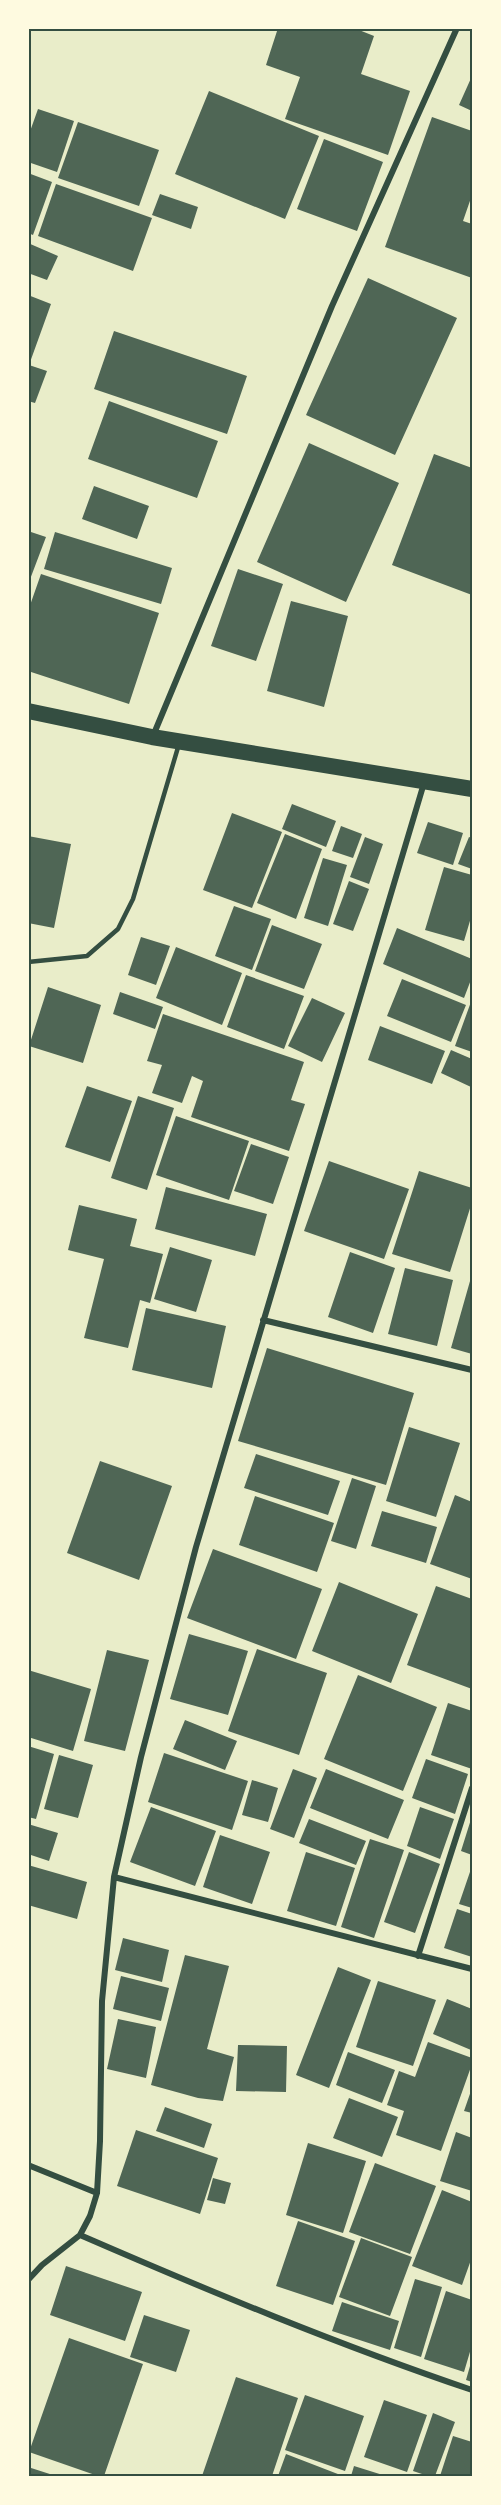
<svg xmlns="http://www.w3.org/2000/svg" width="501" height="2505" viewBox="0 0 501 2505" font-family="Karla,sans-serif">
<rect width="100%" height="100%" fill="#e9edc9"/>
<path fill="#4f6655" d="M278,28h76l20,8 -13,38 49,17 -22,64 -103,-36 15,-42 -34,-12z
M472,76v35l-13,-6z
M209,91l110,45 -34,83 -110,-45z
M38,109l36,12 -17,51 -29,-10v-25z
M432,117l40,14v64l-9,26 9,3v54l-87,-31z
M78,122l81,28 -20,56 -81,-28z
M324,139l59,23 -26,69 -60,-22z
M28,173l24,9 -19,53 -5,-2z
M56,184l96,34 -19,53 -95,-35z
M160,194l38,13 -7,22 -39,-14z
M28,243l30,13 -11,24 -19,-7z
M368,278l89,40 -62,137 -89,-40z
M28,295l23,9 -22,61 18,6 -12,32 -7,-2z
M114,331l133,45 -20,58 -133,-45z
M109,401l109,40 -21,57 -109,-39z
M309,443l90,40 -53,119 -89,-40z
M434,454l38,14v127l-80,-30z
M94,486l55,20 -12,33 -55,-20z
M28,531l18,6 -17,45h-1z
M55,532l117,36 -11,36 -117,-35z
M238,569l45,15 -27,77 -45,-15z
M41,574l118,39 -30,91 -101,-33v-60z
M291,601l57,15 -24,91 -57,-16z
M292,804l44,17 -10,26 -44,-18z
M232,813l50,19 -30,76 -49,-18z
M428,822l35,11 -10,32 -36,-12z
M341,826l21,8 -9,24 -21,-7z
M285,834l37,15 -26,70 -39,-16z
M28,836l43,8 -17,84 -26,-5z
M365,837l18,7 -14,40 -19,-7z
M469,837l3,1v31l-14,-5z
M323,858l24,7 -19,61 -24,-8z
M444,867l28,8v39l-8,27 -39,-11z
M349,881l20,8 -16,42 -20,-7z
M234,906l37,13 -19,51 -37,-14z
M272,925l50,19 -18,45 -49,-18z
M397,928l75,31v18l-8,21 -81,-34z
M141,937l29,9 -14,39 -28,-10z
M176,947l66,26 -20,52 -66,-27z
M246,975l58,21 -20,53 -57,-22z
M402,979l64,26 -15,37 -64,-26z
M48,987l53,18 -18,58 -54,-17z
M120,992l43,15 -8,22 -42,-15z
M312,998l33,15 -23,49 -34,-16z
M472,999v53l-17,-6z
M163,1014l141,48 -13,38 14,4 -16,47 -98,-34 12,-36 -11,-5 -10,27 -30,-10 10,-28 -15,-4z
M380,1026l65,25 -13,33 -64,-24z
M451,1050l21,9 -1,28 -30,-14z
M87,1086l45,15 -22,61 -45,-15z
M138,1096l36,12 -27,82 -36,-12z
M176,1116l73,25 -20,59 -73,-25z
M251,1144l38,13 -16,47 -39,-13z
M329,1161l80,28 -25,70 -80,-28z
M419,1171l53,17v14l-22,70 -58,-18z
M166,1187l101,27 -12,42 -100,-27z
M79,1205l58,14 -7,27 33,8 -13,49 -10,-3 -12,48 -44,-10 20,-79 -36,-9z
M170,1247l42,13 -16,52 -42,-13z
M350,1252l45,16 -22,65 -45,-16z
M405,1268l48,12 -16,66 -49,-12z
M472,1274v80l-21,-6z
M146,1308l80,18 -14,62 -80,-18z
M267,1348l147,45 -28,92 -148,-44z
M409,1427l51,16 -24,74 -50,-16z
M256,1454l84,27 -12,34 -84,-27z
M100,1461l72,25 -33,94 -72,-27z
M352,1478l24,8 -20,63 -25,-8z
M455,1495l17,7v77l-42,-15z
M255,1496l79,27 -17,49 -78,-27z
M382,1511l55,16 -11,36 -55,-17z
M213,1549l109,40 -26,70 -109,-41z
M339,1582l79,32 -27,69 -79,-32z
M436,1586l36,13v90l-65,-24z
M189,1634l59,17 -20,64 -58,-16z
M257,1649l70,24 -28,82 -71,-24z
M107,1650l42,10 -24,91 -41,-10z
M28,1670l63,19 -18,62 -45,-14z
M358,1675l79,32 -34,84 -79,-32z
M448,1703l24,8v58l-41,-14z
M185,1720l52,21 -12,29 -52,-21z
M28,1746l26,8 -18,65 -8,-2z
M164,1753l84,28 -16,49 -84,-28z
M59,1755l34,10 -15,53 -34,-9z
M426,1759l42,15 -13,40 -43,-16z
M293,1769l24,9 -23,60 -24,-9z
M326,1769l78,31 -16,39 -78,-31z
M252,1780l26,8 -10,34 -26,-7z
M151,1807l65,24 -21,55 -65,-24z
M420,1807l34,12 -14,40 -33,-13z
M472,1816v39l-11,-4z
M309,1819l57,22 -10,24 -57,-22z
M28,1824l30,9 -9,28 -21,-7z
M220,1835l50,17 -18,52 -49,-17z
M370,1839l34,11 -30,88 -33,-11z
M306,1852l49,16 -19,58 -49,-15z
M409,1852l31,12 -25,69 -31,-11z
M28,1865l59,17 -10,37 -49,-14z
M472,1866v42l-13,-4z
M457,1909l15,5v43l-28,-9z
M123,1938l46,12 -7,32 -47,-12z
M185,1955l44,11 -22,83 27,8 -11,44 -25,-3 -47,-13z
M338,1967l33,13 -42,108 -33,-13z
M121,1976l48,12 -8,33 -48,-12z
M378,1981l58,19 -23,66 -57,-19z
M447,1999l25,10 -1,41 -38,-16z
M118,2019l38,8 -10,51 -39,-9z
M428,2042l44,16v6l-31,87 -45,-16 8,-24 -17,-6 12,-34 16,6z
M238,2045l49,1 -1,46 -50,-1z
M348,2052l47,18 -13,33 -46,-18z
M472,2088v25l-8,-2z
M349,2098l49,19 -16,40 -49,-19z
M165,2107l47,17 -8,24 -48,-17z
M136,2130l82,28 -18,56 -83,-28z
M456,2132l16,6v53l-32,-10z
M308,2143l58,18 -23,72 -57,-18z
M375,2163l61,23 -26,68 -61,-22z
M213,2178l18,5 -6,21 -18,-4z
M442,2190l30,12v55l-10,28 -50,-19z
M298,2221l57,20 -22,64 -57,-19z
M361,2238l51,19 -22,59 -51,-19z
M66,2266l76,26 -17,49 -75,-26z
M415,2279l27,8 -21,70 -27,-9z
M446,2291l26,9v45l-8,27 -40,-13z
M342,2302l57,19 -9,29 -58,-19z
M144,2315l46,15 -14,42 -46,-15z
M69,2338l74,26 -39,112h-6l-69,-24z
M472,2359v23l-6,-2z
M236,2377l62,21 -26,78h-70z
M305,2395l59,21 -19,55 -60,-21z
M384,2400l43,15 -20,57 -43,-15z
M433,2413l22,9 -20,54h-7l-15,-5z
M453,2436l19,6v34h-32z
M286,2454l57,22h-65z
M354,2466l32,10h-35z
M28,2467l28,9h-28z"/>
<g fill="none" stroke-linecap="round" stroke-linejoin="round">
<path stroke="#344e41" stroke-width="4.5" d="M28,962l59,-6 31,-27 15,-30 46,-155"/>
<path stroke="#344e41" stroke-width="6" d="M153,736l179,-430 125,-278
M263,1320l209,50
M114,1877l358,92
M418,1956l54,-168
M28,2165l69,28
M80,2235c129,56 259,110 392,155
M28,2280l14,-15 38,-30 10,-19 7,-23 3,-52 2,-140 12,-124 27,-120 55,-210 228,-764"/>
<path stroke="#344e41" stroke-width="16" d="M28,711l124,26 320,52"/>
</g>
<rect width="501" height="2505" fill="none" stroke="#fefae0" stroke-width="60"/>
<rect x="30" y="30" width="441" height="2445" fill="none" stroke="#344e41" stroke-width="2"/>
</svg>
